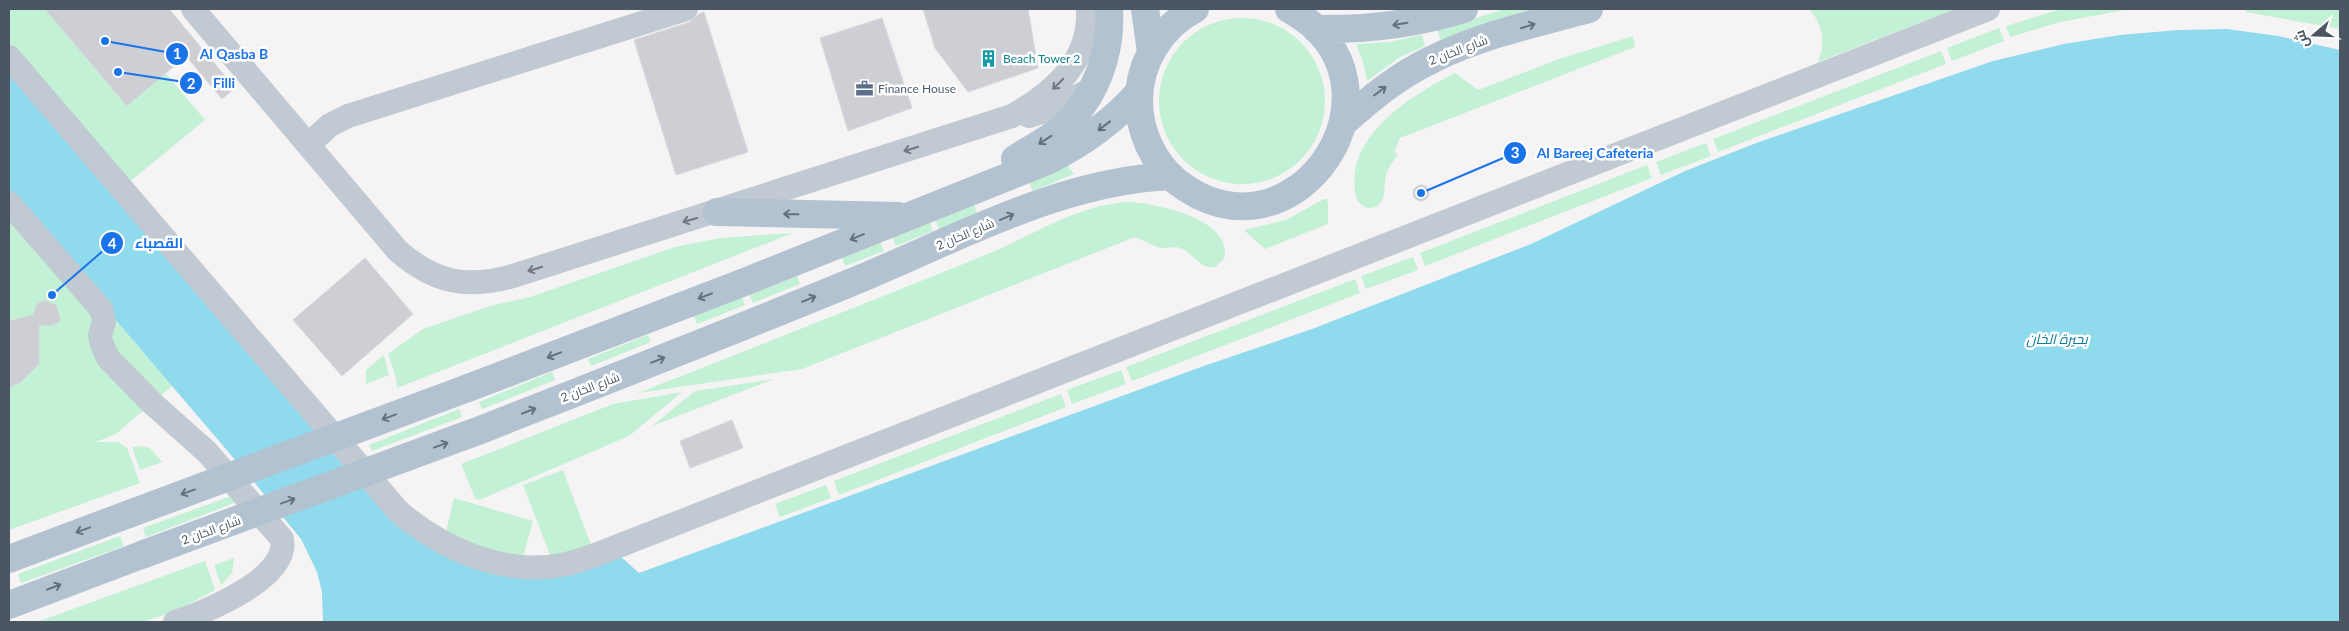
<svg xmlns="http://www.w3.org/2000/svg" width="2349" height="631" viewBox="0 0 2349 631" font-family="Lato,Cairo,sans-serif">
<rect width="100%" height="100%" fill="#f5f3f3"/>
<path fill="#c3f1d5" d="M9,9h102l94,111 -88,72 -108,-127z
M1505,9h41l-105,32 -4,-11z
M1809,9h146l-137,53c8,-19 5,-38 -9,-53z
M2061,9h69l-70,13 -50,15 -4,-11z
M2246,9h94v20l-94,-17z
M1159 101a83 83 0 1 1 166 0a83 83 0 1 1-166 0Z
M1999,28l5,13 -52,20 -5,-13z
M1422,35l3,11 -25,11 -33,24 -4,-19 -7,-18 33,-2z
M1633,36l2,11 -235,91 -6,14 4,3c-5,6 -10,12 -12,21 -3,11 2,31 -16,32 -6,0 -10,-4 -13,-8 -17,-61 53,-104 98,-127l23,17 81,-31z
M1941,51l5,13 -228,88 -5,-13z
M1706,143l5,13 -50,19 -5,-13z
M1647,165l5,13 -227,88 -5,-13z
M1068,166l6,8 -41,17 -4,-9z
M9,195l163,191 -56,48 -20,8h22l9,6 13,35 -131,47z
M1324,199h3l1,3v22l-63,25 -21,-19 42,-10z
M1126,202c27,0 109,17 98,57l-9,8h-6l-5,-1 -18,-15 -9,-4 -17,1 -25,-11 -333,132 -164,24c117,-46 234,-92 350,-139 45,-19 88,-48 138,-52z
M974,204l3,9 -38,16 -4,-9z
M930,222l3,9 -37,15 -4,-9z
M793,233l-396,155 -1,-10 -8,-24 35,-25 67,-23 40,-9 145,-50 45,-9z
M880,242l4,9 -39,15 -3,-9z
M1413,257l5,13 -52,19 -5,-13z
M797,276l3,8 -47,19 -4,-8z
M1355,279l5,14 -228,88 -6,-14z
M742,297l3,8 -48,19 -3,-8z
M648,335l3,7 -60,24 -3,-7z
M384,355l5,20 -23,9v-14z
M1121,370l5,14 -54,20 -5,-14z
M552,372l3,8 -73,29 -3,-7z
M774,379l-122,47 43,-35z
M682,392l-53,44 -150,64 -4,-2 -14,-34 152,-60z
M1061,394l5,13 -227,88 -5,-14z
M459,409l3,8 -90,34 -3,-6z
M138,446l12,2 12,14 -22,8 -8,-23z
M563,470l28,75 -39,15 -29,-75z
M826,485l5,13 -51,19 -5,-13z
M231,496l11,4 -96,37 -3,-9z
M454,498l79,23 -11,40 -77,-25z
M120,536l4,10 -103,37 -3,-9z
M234,558l-2,15 -11,12 -7,-20z
M205,561l10,29 -37,20 -35,12h-106z"/>
<path fill="#90daee" d="M2227,29l51,7 62,14v572h-2017l-1,-30 -5,-20 -16,-33 -47,-57 -245,-287v-130l294,344 168,155 148,-9 20,18 562,-206 111,-38 219,-85 154,-73 74,-29 234,-81 71,-17 56,-9 59,-5z"/>
<path fill="#cdcfd5" stroke="#d7d9de" d="M45,9h124l66,79 -13,11 -36,-43 -59,50z
M923,9h105l10,59 -70,24 -33,-44z
M704,12l44,140 -72,23 -42,-135 56,-18 9,-8z
M882,18l30,90 -64,23 -28,-93z
M1413 193a8 8 0 1 1 16 0a8 8 0 1 1-16 0Z
M365,258l48,56 -71,62 -49,-56z
M44,300l12,5 5,15 -7,5 -15,1v38l-18,18 -12,6v-67l24,-6 4,-11z
M732,420l11,28 -53,20 -10,-27z"/>
<g fill="none" stroke-linecap="round" stroke-linejoin="round">
<path stroke="#c1cad2" stroke-width="24" d="M193,9l205,242c37,32 69,38 115,25l499,-160c41,-23 79,-55 76,-107
M9,57l390,455c44,37 104,64 162,53 13,-2 25,-7 37,-11l1390,-545
M1029,116l30,-10 34,-18
M308,145l22,-20 18,-9 338,-107
M9,203l92,106 3,13 -4,13 1,7 7,16 44,45 55,49 75,87c8,39 -78,74 -107,83"/>
<path stroke="#b3c2d1" stroke-width="28" d="M1145,9l6,43
M1195,9c-34,18 -56,53 -56,92 0,30 14,61 37,80 119,94 246,-99 113,-172
M1316,29c51,1 100,-5 148,-20
M1343,123c28,-25 56,-48 90,-64 48,-24 104,-36 156,-50
M1015,159c15,-10 32,-18 46,-30 34,-30 51,-75 48,-120
M717,212l181,4
M468,388l279,-107 300,-120c36,-18 66,-39 92,-69
M483,429c127,-50 253,-99 379,-151 100,-42 199,-97 309,-102
M9,559l120,-45
M9,605l135,-51"/>
<path stroke="#b3c2d1" stroke-width="28" d="M129,514l339,-126
M144,554l339,-125"/>
</g>
<defs><path id="oneway-shaft" d="M-6 0H5M1.5-3L5.5 0L1.5 3" fill="none" stroke-width="1.6" stroke-linecap="round" stroke-linejoin="round" transform="scale(1.25)"/></defs>
<g stroke="#64717d">
<use href="#oneway-shaft" transform="translate(1400 24) rotate(171)"/>
<use href="#oneway-shaft" transform="translate(1528 26) rotate(-17)"/>
<use href="#oneway-shaft" transform="translate(1380 91) rotate(-37)"/>
<use href="#oneway-shaft" transform="translate(1104 126) rotate(142)"/>
<use href="#oneway-shaft" transform="translate(1045 140) rotate(147)"/>
<use href="#oneway-shaft" transform="translate(791 214) rotate(-179)"/>
<use href="#oneway-shaft" transform="translate(1007 217) rotate(-23)"/>
<use href="#oneway-shaft" transform="translate(857 237) rotate(158)"/>
<use href="#oneway-shaft" transform="translate(705 296) rotate(159)"/>
<use href="#oneway-shaft" transform="translate(809 299) rotate(-22)"/>
<use href="#oneway-shaft" transform="translate(554 355) rotate(159)"/>
<use href="#oneway-shaft" transform="translate(658 360) rotate(-22)"/>
<use href="#oneway-shaft" transform="translate(529 411) rotate(-21)"/>
<use href="#oneway-shaft" transform="translate(389 417) rotate(160)"/>
<use href="#oneway-shaft" transform="translate(441 445) rotate(-20)"/>
<use href="#oneway-shaft" transform="translate(188 492) rotate(160)"/>
<use href="#oneway-shaft" transform="translate(288 501) rotate(-20)"/>
<use href="#oneway-shaft" transform="translate(83 530) rotate(160)"/>
<use href="#oneway-shaft" transform="translate(54 587) rotate(-21)"/>
</g>
<g stroke="#6e7983">
<use href="#oneway-shaft" transform="translate(1058 84) rotate(135)"/>
<use href="#oneway-shaft" transform="translate(911 149) rotate(162)"/>
<use href="#oneway-shaft" transform="translate(690 220) rotate(164)"/>
<use href="#oneway-shaft" transform="translate(535 269) rotate(162)"/>
</g>
<defs>
<symbol id="building-bare" viewBox="-9 -9 18 18"><path d="M-4-6H4V6H1V3H-1V6H-4ZM-2.5-4.3h1.7v1.8h-1.7ZM.8-4.3h1.7v1.8H.8ZM-2.5-1h1.7V.8h-1.7ZM.8-1h1.7V.8H.8Z" fill="#0f9aa8" stroke="#fff" stroke-width="2.5" paint-order="stroke"/></symbol>
<symbol id="office-bare" viewBox="-9 -9 18 18"><path d="M-6-3h4V-5.5h4V-3h4V5H-6ZM-1-4.5V-3h2v-1.5ZM-6 0V1H6V0Z" fill="#5c6f8a" stroke="#fff" stroke-width="2.5" paint-order="stroke"/></symbol>
</defs>
<g fill-rule="evenodd">
<use href="#building-bare" x="976" y="46" width="25" height="25"/>
<use href="#office-bare" x="852" y="76" width="25" height="25"/>
</g>
<g text-anchor="middle" dominant-baseline="central" stroke-width="5" stroke-linejoin="round" paint-order="stroke">
<g font-size="12" fill="#4a5661" stroke="#fff">
<text transform="translate(1458 50) rotate(-21)">شارع الخان 2</text>
<text transform="translate(965 234) rotate(-23)">شارع الخان 2</text>
<text transform="translate(590 387) rotate(-21)">شارع الخان 2</text>
<text transform="translate(211 530) rotate(-20)">شارع الخان 2</text>
</g>
<g font-size="12" fill="#0d838f" stroke="#fff" text-anchor="start">
<text x="1003" y="58">Beach Tower 2</text>
</g>
<g font-size="12" fill="#4e5e75" stroke="#fff" text-anchor="start">
<text x="878" y="88">Finance House</text>
</g>
<g font-size="14" font-style="italic" fill="#0c7c9b" stroke="#fff">
<text x="2057" y="338">بحيرة الخان</text>
</g>
</g>
<path fill="none" stroke="#1a73e8" stroke-width="2" d="M105 41L177 54M118 72L191 83M1421 193L1515 153M52 295L112 243"/>
<g fill="#1a73e8" stroke="#fff" stroke-width="2">
<circle cx="105" cy="41" r="5"/>
<circle cx="118" cy="72" r="5"/>
<circle cx="1421" cy="193" r="5"/>
<circle cx="52" cy="295" r="5"/>
<circle cx="177" cy="54" r="12"/>
<circle cx="191" cy="83" r="12"/>
<circle cx="1515" cy="153" r="12"/>
<circle cx="112" cy="243" r="12"/>
</g>
<g font-size="15" text-anchor="middle" font-weight="bold" fill="#fff">
<text x="177" y="59">1</text>
<text x="191" y="89">2</text>
<text x="1515" y="158">3</text>
<text x="112" y="249">4</text>
</g>
<g font-size="14" text-anchor="middle" font-weight="bold" fill="#1a73e8" stroke="#fff" stroke-width="5" stroke-linejoin="round" paint-order="stroke">
<text x="234" y="59">Al Qasba B</text>
<text x="224" y="88">Filli</text>
<text x="1595" y="158">Al Bareej Cafeteria</text>
<text x="159" y="248">القصباء</text>
</g>
<rect width="2349" height="631" fill="none" stroke="#4a5661" stroke-width="20"/>
<g transform="translate(2314 35) rotate(251)" stroke="#ffffff" stroke-width="4" paint-order="stroke">
<path d="M0-4L9 19L0 12L-9 19Z" fill="#4a5661"/>
<text y="-8" font-size="14" font-weight="bold" text-anchor="middle" fill="#4a5661">ش</text>
</g>
</svg>
